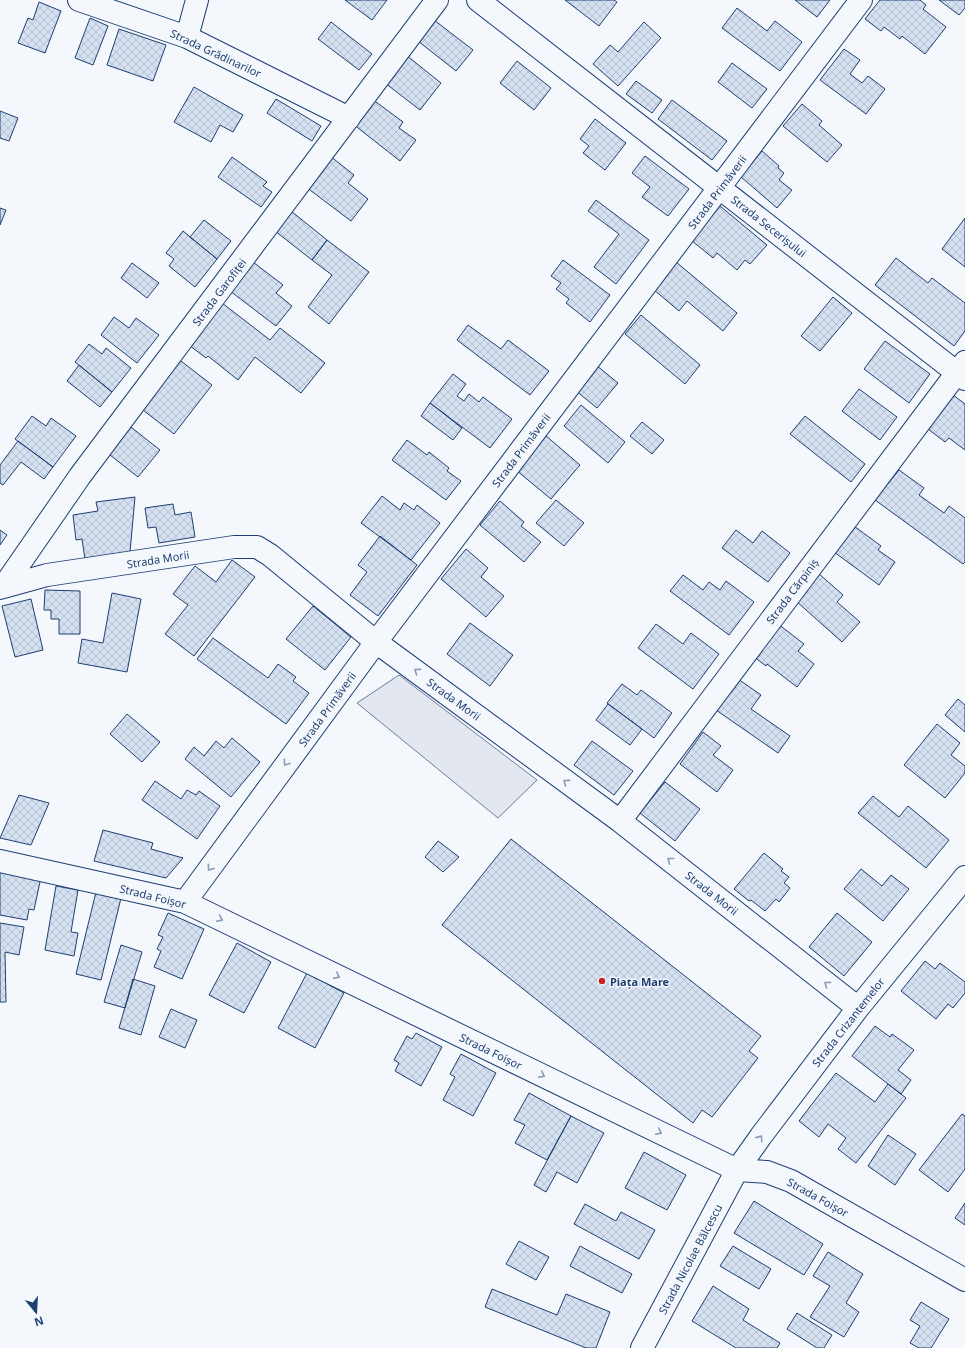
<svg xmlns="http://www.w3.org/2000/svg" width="965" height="1348" viewBox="0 0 965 1348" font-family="'Noto Sans',sans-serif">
<defs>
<pattern id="building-cross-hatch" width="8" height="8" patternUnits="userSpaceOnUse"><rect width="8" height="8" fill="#d5e0f0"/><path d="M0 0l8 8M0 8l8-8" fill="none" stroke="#b6c1d1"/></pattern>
</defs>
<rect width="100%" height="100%" fill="#f4f7fb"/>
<path fill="#e3e8f0" stroke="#687fa3" d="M399,675l138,105 -39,38 -141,-115z"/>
<path fill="url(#building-cross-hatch)" stroke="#1d3f73" d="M345,0h42l-15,20z
M565,0h49l3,2 -18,24z
M795,0h35l-13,17z
M880,0h40l6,5 -3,4 23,18 -21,27 -23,-18 -2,3 -16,-12 -3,4 -16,-12z
M939,0h26v8l-6,7z
M39,2l22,9 -16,42 -27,-10 10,-25 5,2z
M737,8l30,23 8,-10 27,21 -22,29 -58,-43z
M90,18l18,8 -15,39 -18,-7z
M434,20l39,30 -17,21 -38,-30z
M331,22l41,32 -13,16 -41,-31z
M644,22l17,16 -43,48 -25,-22 17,-19 8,7z
M119,29l47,16 -13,36 -46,-16z
M844,49l16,11 -10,14 12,9 6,-7 17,13 -19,25 -46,-34z
M406,55l35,28 -21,27 -35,-27z
M517,61l34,27 -17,22 -34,-27z
M732,63l35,26 -15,19 -34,-26z
M636,81l26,19 -10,13 -26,-19z
M194,87l49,28 -10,17 -13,-7 -9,17 -37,-20z
M276,99l45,27 -9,15 -45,-28z
M372,99l31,23 -4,6 17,12 -16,21 -47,-37z
M672,100l55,41 -15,19 -54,-41z
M802,104l20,17 -3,4 23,20 -15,17 -44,-36z
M0,111l18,7 -9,23 -9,-3z
M595,119l31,24 -21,27 -22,-17 6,-7 -9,-7z
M762,151l17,15 -1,2 6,5 -5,7 13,10 -15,18 -36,-31z
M330,156l24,19 -6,8 20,16 -17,22 -45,-34z
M645,156l44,33 -21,27 -26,-19 8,-10 -18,-14z
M232,157l35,25 -4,4 9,6 -11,15 -43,-30z
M596,200l53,40 -33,44 -22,-17 25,-33 -31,-23z
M720,206l47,39 -17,19 -5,-4 -8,10 -20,-17 -4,5 -22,-18z
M0,208l6,2 -6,15z
M291,211l36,29 -15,20 -37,-29z
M965,218v49l-23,-18z
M204,220l27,21 -14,18 -27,-22z
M183,231l34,28 -22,28 -26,-21 5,-7 -8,-6z
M327,240l42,32 -40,52 -21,-17 24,-32 -20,-15z
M896,258l32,25 4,-5 33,25v28l-11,15 -79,-61z
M563,260l47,35 -20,27 -24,-19 3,-4 -13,-10 5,-6 -10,-7z
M253,262l30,23 -7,8 16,13 -16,20 -46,-35z
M676,262l61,51 -14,18 -36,-30 -8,10 -26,-22z
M132,263l27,20 -12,15 -26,-20z
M833,297l19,16 -32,38 -19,-15z
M222,303l48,37 10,-12 45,35 -24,30 -46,-36 -17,23 -30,-24 -2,2 -17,-13z
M641,315l59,50 -15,19 -60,-50z
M114,317l15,11 7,-10 23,17 -22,28 -36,-28z
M468,325l33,24 7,-9 41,31 -19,24 -73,-55z
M885,341l45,33 -21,29 -45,-34z
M89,344l13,10 4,-6 25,20 -19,24 -37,-30z
M177,358l35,27 -38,49 -35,-27z
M79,365l33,27 -12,15 -33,-26z
M596,365l22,18 -21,25 -22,-18z
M453,374l13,10 -9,12 7,5 5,-7 10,8 4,-5 29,22 -22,29 -60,-45z
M859,389l38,28 -17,23 -38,-29z
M953,395l12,9v46l-16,-12 -4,4 -17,-13z
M430,403l32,25 -9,12 -32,-24z
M581,405l44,37 -17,21 -44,-37z
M32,416l14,10 5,-8 25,18 -23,31 -38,-28z
M805,416l60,48 -14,18 -61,-48z
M642,422l22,18 -12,14 -22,-18z
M127,424l33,26 -22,27 -33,-26z
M545,435l35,30 -29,34 -35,-29z
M407,440l20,15 2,-3 20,16 -2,3 14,10 -15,19 -54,-40z
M18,441l35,26 -9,12 -23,-17 -18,23 -3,-2v-18z
M899,470l25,18 -5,7 25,18 5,-7 16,12v44l-2,2 -88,-64z
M382,496l18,14 4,-7 10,7 3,-5 23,18 -29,37 -50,-37z
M135,497l-5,55 -45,7 -3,-20 -6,1 -3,-25 25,-4 -2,-9z
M556,500l28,23 -20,23 -28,-23z
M500,501l24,21 -3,4 20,16 -17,20 -44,-37z
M173,504l2,11 16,-3 4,25 -36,6 -3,-16 -8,1 -3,-20z
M854,526l27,20 -3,4 17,12 -16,23 -45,-33z
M0,530l7,5 -7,10z
M736,530l17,13 9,-12 28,22 -22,29 -46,-34z
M380,536l37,29 -39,51 -28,-21 17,-23 -9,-7z
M466,549l22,19 -7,9 23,19 -18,21 -45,-38z
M232,560l23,17 -61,79 -29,-22 23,-29 -15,-11 22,-28 21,16z
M818,573l25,22 -6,7 23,20 -18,20 -46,-41z
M683,575l20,15 6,-8 11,8 6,-9 28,21 -25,33 -59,-44z
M45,590l35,1v43h-21v-15h-8v-9h-7z
M112,593l29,6 -14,73 -49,-9 4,-24 21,4z
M31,599l12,51 -28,7 -13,-51z
M313,606l38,31 -26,33 -39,-31z
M470,623l43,32 -23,31 -43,-32z
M656,624l27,20 8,-11 28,21 -26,35 -55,-41z
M778,624l26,20 -6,7 16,13 -17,23 -30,-23 -1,2 -13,-10z
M213,638l55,40 10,-14 18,13 -3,4 16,12 -23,31 -89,-65z
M738,679l23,16 -10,14 39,27 -12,17 -62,-43z
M622,684l15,11 4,-5 31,23 -18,25 -47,-35z
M958,699l7,6v27l-20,-17z
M608,704l34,25 -12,16 -34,-25z
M127,714l33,28 -18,20 -32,-28z
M937,724l23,19 -9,12 14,11v7l-20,25 -41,-33z
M703,732l18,14 -8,9 20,15 -16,22 -37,-28z
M232,738l28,24 -29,35 -46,-38 9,-12 10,9 12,-15 8,7z
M592,741l41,30 -19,24 -40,-30z
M155,781l26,18 6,-9 9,5 3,-4 21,15 -23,33 -55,-39z
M665,782l35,27 -25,32 -35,-28z
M19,795l30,8 -18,42 -31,-7z
M873,796l26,21 9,-11 41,34 -23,28 -68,-55z
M103,830l50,13 -2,6 32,9 -17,20 -72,-17z
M511,839l250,197 -12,15 9,7 -46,59 -10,-7 -9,13 -251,-198z
M438,841l21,16 -16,15 -18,-15z
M764,853l19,16 -2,2 8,6 -5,6 6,5 -11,14 -3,-3 -11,12 -14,-11 -2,1 -15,-12z
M0,869l41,8 -7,33 -5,-1 -2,11 -27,-5z
M861,869l21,17 9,-11 18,14 -26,32 -39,-32z
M56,886l22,4 -7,42 7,1 -4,23 -29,-6z
M96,892l25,6 -20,82 -25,-6z
M168,913l36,16 -22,50 -28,-12 7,-16 -4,-2 6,-12 -5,-2z
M837,913l35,29 -28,34 -35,-29z
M0,923l24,4 -5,28 -14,-3 1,50h-6z
M237,943l34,19 -27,51 -35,-18z
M121,945l21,7 -17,56 -21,-6z
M925,961l10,8 5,-6 25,19v11l-12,15 -5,-4 -12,15 -35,-28z
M307,973l37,20 -29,55 -37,-20z
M133,979l22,7 -14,49 -22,-7z
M171,1009l26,11 -12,28 -26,-11z
M875,1026l15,11 2,-3 22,16 -16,20 13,10 -10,14 -49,-38z
M416,1033l26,14 -21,39 -26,-15 4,-8 -5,-3 13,-24 5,3z
M461,1054l35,19 -23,43 -30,-16 12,-23 -5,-3z
M836,1073l39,29 13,-18 18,14 -50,65 -18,-14 8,-11 -18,-14 -9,13 -20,-16z
M529,1093l42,23 -24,44 -32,-17 10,-18 -11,-5z
M962,1114l3,2v53l-17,23 -29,-22z
M571,1116l33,17 -27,50 -20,-11 -11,20 -12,-7z
M888,1135l28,19 -21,31 -27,-19z
M644,1152l42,23 -19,35 -42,-22z
M754,1201l69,43 -19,31 -70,-42z
M965,1203v22l-10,-7z
M585,1204l31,17 5,-9 34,18 -16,29 -65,-35z
M519,1241l30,16 -13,23 -30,-16z
M580,1246l52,28 -10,19 -52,-27z
M733,1246l38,23 -12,20 -39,-23z
M828,1252l35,22 -17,29 13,9 -15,25 -34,-20 20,-31 -17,-10z
M713,1286l36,23 -6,11 37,23 -3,5h-41l-44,-27z
M492,1289l65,26 9,-21 44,18 -14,36h-10l-101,-41z
M921,1302l28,17 -18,29h-12l-9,-5 10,-17 -10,-6z
M797,1313l35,22 -8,13h-7l-30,-19z"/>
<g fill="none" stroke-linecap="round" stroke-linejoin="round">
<defs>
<path id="minor" d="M79,0l108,37 162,81
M478,0l487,379
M187,37l10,-37
M4,586l76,-110 357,-476
M0,588l47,-13 187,-28h23l13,8 106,87 244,179 238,187
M620,821l345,-459
M0,861l185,41 552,268 30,2 24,9 174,99
M185,902l191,-260 485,-642
M642,1348l95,-178 24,-34 97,-128 107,-131"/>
</defs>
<use href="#minor" stroke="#1d3f73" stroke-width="24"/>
<use href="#minor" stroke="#f4f7fb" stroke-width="22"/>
</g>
<defs><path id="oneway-chevron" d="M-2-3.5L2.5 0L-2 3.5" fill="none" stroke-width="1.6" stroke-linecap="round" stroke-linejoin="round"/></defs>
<g stroke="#889bb7">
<use href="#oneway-chevron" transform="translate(417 671) rotate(-144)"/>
<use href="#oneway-chevron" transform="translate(286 763) rotate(126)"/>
<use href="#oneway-chevron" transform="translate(566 782) rotate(-144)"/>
<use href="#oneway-chevron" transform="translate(670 860) rotate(-142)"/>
<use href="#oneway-chevron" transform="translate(210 868) rotate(126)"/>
<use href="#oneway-chevron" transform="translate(220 919) rotate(26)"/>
<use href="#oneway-chevron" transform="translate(337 976) rotate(26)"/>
<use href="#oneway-chevron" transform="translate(827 984) rotate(-142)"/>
<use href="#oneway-chevron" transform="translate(542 1075) rotate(26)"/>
<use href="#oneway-chevron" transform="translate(659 1132) rotate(26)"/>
<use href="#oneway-chevron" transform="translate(760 1138) rotate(-55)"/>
</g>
<circle fill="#c62828" stroke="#f4f7fb" stroke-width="1.5" cx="602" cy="981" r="4"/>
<g text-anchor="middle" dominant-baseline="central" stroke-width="3" stroke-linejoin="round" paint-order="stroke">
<g font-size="11" fill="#1d3f73" stroke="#f4f7fb">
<text transform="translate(216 53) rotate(25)">Strada Grădinarilor</text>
<text transform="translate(717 192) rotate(-53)">Strada Primăverii</text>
<text transform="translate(769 226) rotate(38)">Strada Secerișului</text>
<text transform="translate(219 292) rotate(-53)">Strada Garofiței</text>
<text transform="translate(521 450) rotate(-53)">Strada Primăverii</text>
<text transform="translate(158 559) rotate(-9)">Strada Morii</text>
<text transform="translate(792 591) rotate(-53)">Strada Cărpiniș</text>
<text transform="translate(454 699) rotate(36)">Strada Morii</text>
<text transform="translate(327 709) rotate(-54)">Strada Primăverii</text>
<text transform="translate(712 893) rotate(38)">Strada Morii</text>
<text transform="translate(153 896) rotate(14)">Strada Foișor</text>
<text transform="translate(848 1022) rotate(-52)">Strada Crizantemelor</text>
<text transform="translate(491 1051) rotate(26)">Strada Foișor</text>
<text transform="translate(818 1197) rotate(29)">Strada Foișor</text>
<text transform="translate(690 1259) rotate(-62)">Strada Nicolae Bălcescu</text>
</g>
<g font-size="11" font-weight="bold" fill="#1d3f73" stroke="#f4f7fb" text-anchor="start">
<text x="610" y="981">Piața Mare</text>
</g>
</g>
<g transform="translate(36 1312) rotate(162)" stroke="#f4f7fb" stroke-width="3" paint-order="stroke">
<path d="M0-3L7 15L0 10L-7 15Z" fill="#1d3f73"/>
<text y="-6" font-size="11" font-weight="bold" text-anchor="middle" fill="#1d3f73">N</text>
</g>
</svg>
